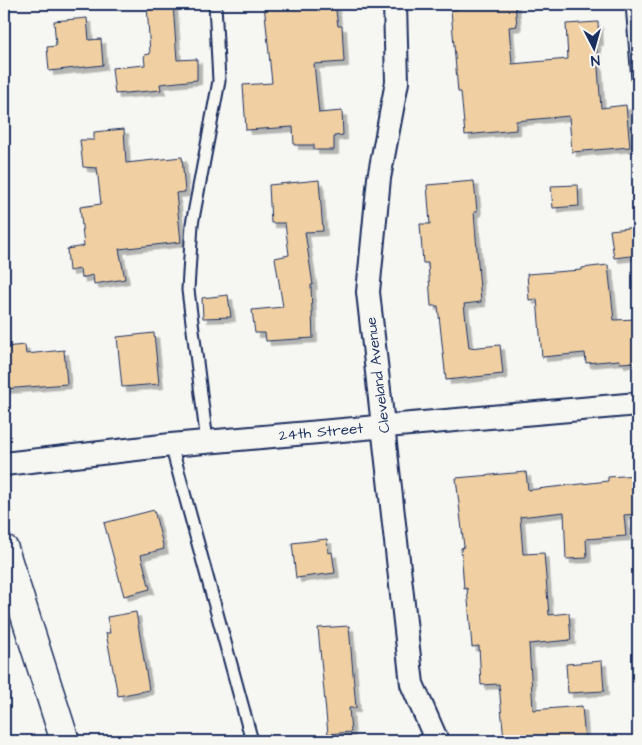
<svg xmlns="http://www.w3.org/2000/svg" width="642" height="745" viewBox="0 0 642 745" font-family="'Architects Daughter',sans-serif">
<defs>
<filter id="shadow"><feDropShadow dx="4.5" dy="4.5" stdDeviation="0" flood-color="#0004"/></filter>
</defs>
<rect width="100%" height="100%" fill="#f6f6f2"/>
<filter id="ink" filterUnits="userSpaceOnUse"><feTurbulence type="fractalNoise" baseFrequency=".02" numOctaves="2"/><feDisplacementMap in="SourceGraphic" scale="10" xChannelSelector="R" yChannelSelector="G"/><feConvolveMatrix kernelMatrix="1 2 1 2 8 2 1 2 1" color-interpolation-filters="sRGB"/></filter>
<g filter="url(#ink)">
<path fill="#f0d0a2" stroke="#1b2f5e" filter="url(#shadow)" d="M147,4h26l4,56 20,-1v21l-37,4 1,6 -46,4 -3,-26 33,-3 -1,-10 6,-1z
M264,4h71l3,22h4l2,36 -30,2 5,49 23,-2 1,24 -9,1v14h-20v-5h-20l-1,-18 -47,3 -3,-45 29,-2z
M458,4h57l2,22 -8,1 3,37 56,-5 -2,-35 32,-2 1,19h-3l5,67 25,-3 4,42 -58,5 -3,-36 -53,5v9l-51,5 -4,-43h-3l-7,-82 7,-1z
M87,18l2,22 12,-1 2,26 -54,6 -2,-24 9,-1 -2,-25z
M124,129l2,34 56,-6 3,35 -9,1 5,49 -62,7 6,30 -31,5 -1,-9 -12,3 -1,-9 -11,2 -2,-22 17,-3 -4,-39 21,-3 -4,-36 -14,-1 -3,-27h14v-8z
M319,180l4,51 -18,1 8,53h-2l2,53 -47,3 -1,-8h-10l-3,-23 31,-3 -8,-49 14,-3 -4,-32h-14l-2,-38z
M474,181l3,30 -3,1 7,90 -17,2 5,44 31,-3 3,29 -57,6 -8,-74h-7l-3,-43h-5l-3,-39h10l-3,-39z
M578,185l1,21 -26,2 -2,-22z
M638,227v28l-24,3 -4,-28z
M608,265l6,55 24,-1v43l-18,1 -1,-3 -33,3 -1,-10 -43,4 -5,-58 -8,1 -2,-26 55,-4v-2z
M228,295l3,22 -28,1 -1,-20z
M154,333l5,51 -37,3 -5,-50z
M25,345l1,9 38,-4 3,34 -63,5v-42z
M526,472l2,18 80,-9v-4l30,-2v39l-14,1 2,21 -40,3 1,19 -21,1 -2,-47 -44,5 3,37 21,-1 5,62 20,-2 2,27 -42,4 4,66 49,-4 3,35h-81l-5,-57 -18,1 -2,-39 -7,1 -5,-59 -3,1 -3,-41 3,-1 -8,-69z
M154,510l10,39 -23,6 9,34 -26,7 -20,-73z
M327,539l1,14 4,-1 3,21 -39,5 -4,-35z
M136,612l13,78 -31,6 -12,-63h4l-3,-16z
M349,626l7,82h-7l2,24 -23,2 -10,-106z
M602,661l2,30 -36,2 -2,-29z"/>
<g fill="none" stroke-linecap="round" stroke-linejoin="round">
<defs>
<path id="service" d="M632,4l6,76
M207,442l-19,-152 4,-66 27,-143 -4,-77
M171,445l81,296"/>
<path id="minor" d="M395,4l2,78 -18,96 -11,114 44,392 25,57
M4,464l167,-19 467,-41"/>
<path id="secondary" d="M4,549l61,192"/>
</defs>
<use href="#service" stroke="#1b2f5e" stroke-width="15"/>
<use href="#minor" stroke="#1b2f5e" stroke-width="26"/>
<use href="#secondary" stroke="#1b2f5e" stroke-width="31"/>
<use href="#service" stroke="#f6f6f2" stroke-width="11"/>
<use href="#minor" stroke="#f6f6f2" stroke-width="22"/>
<use href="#secondary" stroke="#f6f6f2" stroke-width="28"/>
</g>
</g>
<g text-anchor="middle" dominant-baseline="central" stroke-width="4" stroke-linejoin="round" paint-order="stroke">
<g font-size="15" fill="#1b2f5e" stroke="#f6f6f2">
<text transform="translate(378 375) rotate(-97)">Cleveland Avenue</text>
<text transform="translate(321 432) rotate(-5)">24th Street</text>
</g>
</g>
<rect width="642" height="745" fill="none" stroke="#f6f6f2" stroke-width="20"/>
<rect x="10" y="10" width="622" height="725" fill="none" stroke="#1b2f5e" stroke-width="2" filter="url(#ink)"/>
<g transform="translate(594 48) rotate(174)" stroke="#f6f6f2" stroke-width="4" paint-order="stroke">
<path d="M0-4L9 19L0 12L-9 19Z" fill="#1b2f5e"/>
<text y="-8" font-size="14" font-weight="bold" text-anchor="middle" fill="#1b2f5e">N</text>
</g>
</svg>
